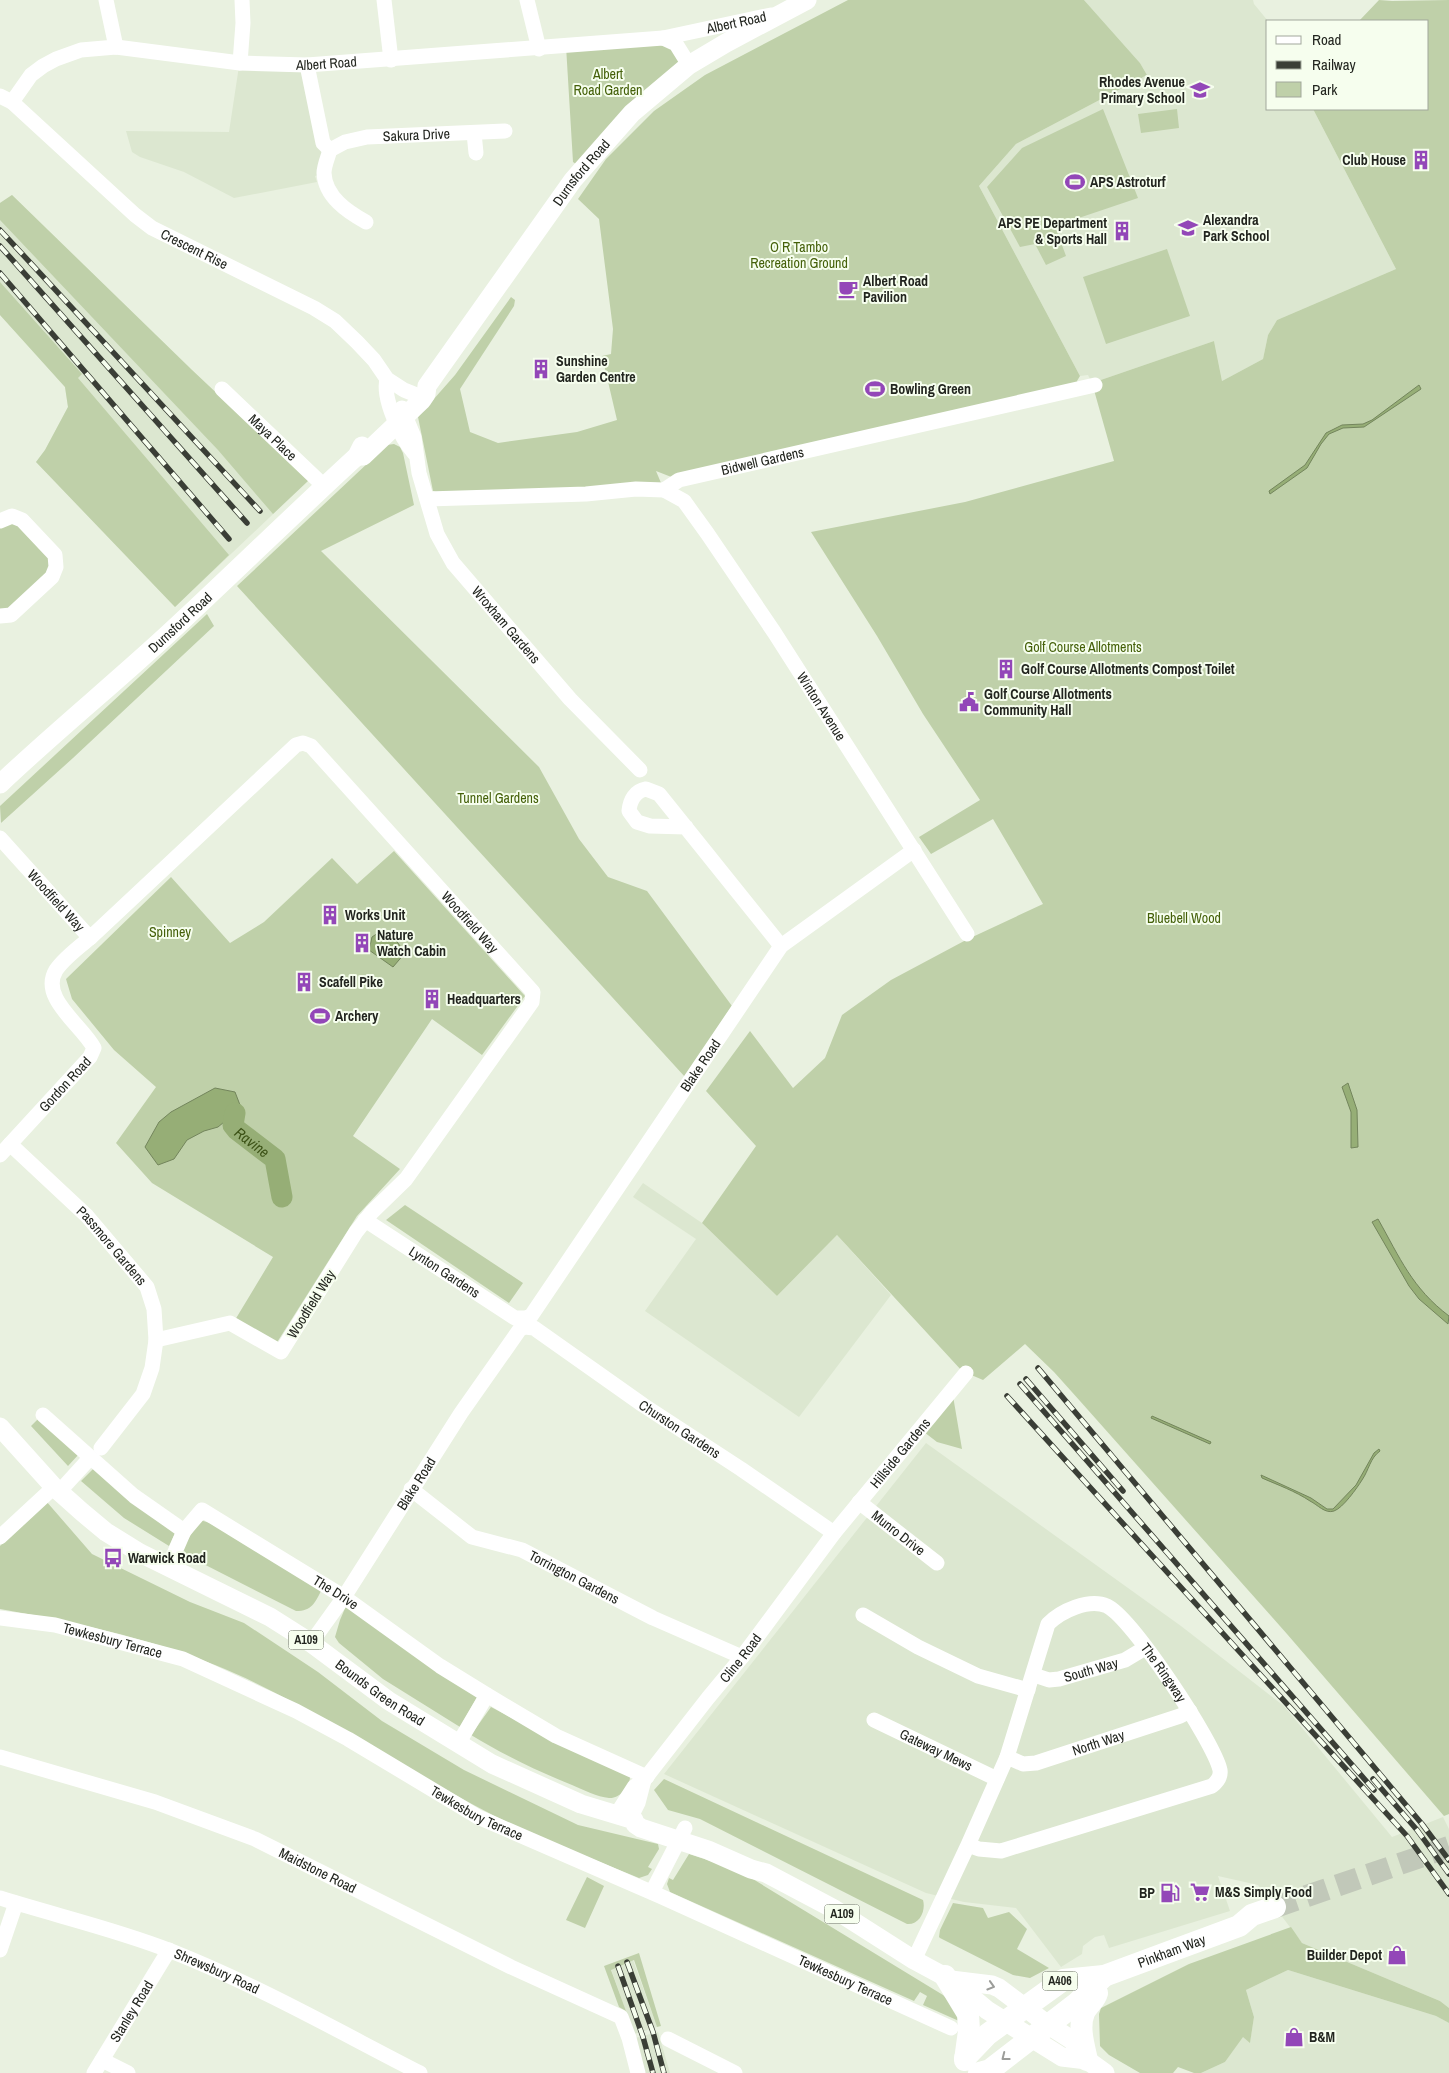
<svg xmlns="http://www.w3.org/2000/svg" width="1449" height="2073" viewBox="0 0 1449 2073" font-family="'Archivo Narrow',sans-serif">
<rect width="100%" height="100%" fill="#e9f1e0"/>
<path fill="#dce7d0" d="M1084,0h169l1,4 14,17v88h45l83,160 -119,51 -9,15 -5,24 -41,22 -8,-40 -122,42 -4,-8 -8,1 -101,-190 37,-42 131,-69 -7,-12z
M307,65l16,78 1,30 -9,3 2,6 -83,16 -50,-26 -44,-15 -8,-5 -6,-21 103,1 10,-66z
M12,195l180,175 117,110 -134,127 -139,-145 9,-12 23,-43 -3,-20 -65,-72v-112z
M643,1183l59,40 75,73 60,-61 54,60 -92,122 -154,-106 51,-72 -63,-42z
M926,1443l255,183 103,80 108,131 51,-20 6,12v179l-9,-7 -138,-58 -44,-58 -40,-9 12,35 -121,37 -5,-13 -9,2 -12,9 -1,8 -21,13 -45,-59 -52,-6 -38,-9 -262,-119z
M633,1960l24,67 -23,7 -23,-65z
M1288,1970l148,46 13,7v50h-248l24,-11 18,-26 7,6 4,-25 -8,-27z
M658,2032l12,41h-25l-10,-35z"/>
<path fill="#bfd0a9" d="M848,0h236l56,63 7,12 -131,69 -37,42 101,190 -3,5 3,8 -401,91 -23,-9 8,19 -225,3 -6,-2 -15,-74 37,-42 56,-78 4,3 -1,6 -54,83 10,43 28,11 79,-11 40,-12 -15,-64 9,-2 2,-25 -14,-110 -21,-20 28,-40 48,-48 51,-36z
M1379,0l13,1 57,-1v1814l-5,2 -157,-182 -207,-233 -26,-29 -29,-28 -42,36 -21,-9 -125,-136 -60,61 -75,-73 54,-77 -50,-55 44,-60 43,57 32,-30 17,-43 49,-35 75,-40 77,-36 -50,-85 -62,35 -12,-17 61,-37 -57,-86 -46,-78 -66,-104 154,-30 149,-41 -22,-78 122,-42 8,40 41,-22 5,-24 9,-15 119,-51 -83,-160h115v-88h-69z
M663,38l26,27 -107,103 -9,-6 -7,-116z
M1103,109l35,89 -83,28 11,30 -20,9 -11,-21 -15,3 -33,-60 35,-39z
M1177,109l2,19 -38,5 -3,-19z
M12,195l180,175 117,110 -36,34 -55,-64 -218,-230v-17z
M1167,249l23,67 -84,28 -23,-67z
M0,282l82,92 -4,4 151,177 -54,52 -139,-145 9,-12 23,-43 -3,-20 -65,-72z
M394,444l6,3 3,6 11,52 -93,46 218,216 40,72 29,38 39,14 85,115 -47,71 -448,-491 150,-141z
M12,520l39,37 1,9 -41,45h-11v-84z
M207,614l7,12 -141,132 -72,65 -1,-17z
M394,851l131,145 -43,59 -50,-36 -79,117 47,33 -43,47 -81,128 -41,-24 38,-63 -121,-74 -36,-40 40,-56 -42,-37 -42,-51 -6,-20 105,-102 59,66 34,-21 68,-64 25,26z
M405,1205l118,78 -14,20 -123,-83z
M953,1396l9,53 -25,-7 -13,-10z
M40,1417l39,37 -11,12 -37,-40z
M94,1468l82,63 -7,15 -45,-28 -43,-37z
M46,1501l46,53 98,48 54,21 74,49 64,49 82,49 114,55 80,19 1,5 -11,18 4,2 -4,6 -9,3c-36,-15 -72,-29 -108,-45 -33,-14 -65,-32 -97,-50 -73,-39 -141,-87 -219,-118 -70,-28 -141,-43 -215,-56v-63z
M200,1520l10,3 112,66c-7,14 -10,22 -26,22l-116,-59z
M346,1606l131,91 -17,30 -77,-48 -44,-36 -4,-6 5,-17z
M491,1707l68,36 71,32c1,10 -10,24 -21,23 -12,-1 -25,-8 -37,-13 -35,-14 -68,-30 -101,-50z
M664,1779l259,121c3,10 -3,25 -16,24l-207,-105 -32,-9 -14,-20z
M689,1854l49,16 205,125 10,9 6,17 -36,-16 4,-9 -7,-4 -6,9 -244,-109 -3,-8 2,-6 4,2z
M587,1877l17,9 -19,42 -19,-8z
M953,1903l30,5 5,10 21,-6 18,17 -10,20 32,19 -19,10 -17,-3 -73,-37 -1,-1 1,-7z
M1291,1927l11,16 138,58 9,7v15l-13,-7 -148,-46 -42,20 8,27 -4,26 -7,-6 -18,25 -24,11h-7l-16,-6 -5,6h-33l-31,-18 -9,-9 -1,-32 2,-6 88,-44z
M639,1953l22,73 -4,1 -23,-67 -23,10 15,41 -7,-4 -15,-41z"/>
<path fill="#96ae76" stroke="#73855c" d="M1419,385l2,4 -57,38 -21,1 -14,6 -8,10 -14,24 -37,26 -1,-3 36,-26 21,-32 16,-8 21,-1 9,-4z
M381,931l12,5 12,17 -12,14 -24,-17 3,-13z
M1348,1083l9,27 1,37 -7,1v-36l-9,-25z
M215,1088l20,4 5,13 -5,8 -17,14 -14,4 -17,9 -13,19 -16,6 -13,-18 14,-25 12,-10z
M1378,1219c22,39 34,69 71,97l-1,8 -29,-25 -10,-13 -37,-64z
M1152,1416l59,26 -1,2 -59,-26z
M1379,1449l1,2c-10,7 -11,19 -18,29 -5,8 -19,28 -28,31 -9,3 -16,-6 -24,-10 -15,-10 -32,-16 -48,-23l-1,-3 50,23 16,11h6l23,-24 18,-32z"/>
<g fill="none" stroke-linecap="round" stroke-linejoin="round">
<path stroke="#96ae76" stroke-width="21" id="s1" d="M235,1113l-2,12 4,5 38,29 7,38"/>
<path stroke="#c1c8b9" stroke-width="22" stroke-dasharray="22 11" stroke-linecap="butt" d="M1275,1907l174,-60"/>
<g stroke="#fff" stroke-width="15">
<path d="M106,0l10,47"/>
<path d="M384,0l7,60"/>
<path d="M527,0l12,49"/>
<path id="s2" d="M663,38l108,-23"/>
<path d="M240,63l3,-40 -1,-23"/>
<path d="M307,65l16,78 7,7"/>
<path id="s3" d="M0,96l12,6 123,113 17,13 162,80 21,13 22,21 17,18 13,19 17,11 10,4"/>
<path id="s4" d="M12,102l19,-27 12,-9 13,-7 25,-9 35,-3 124,16 67,2 356,-27 13,6 13,21"/>
<path d="M474,133l2,20"/>
<path id="s5" d="M330,150l15,-8 22,-5 138,-6"/>
<path d="M330,150c-2,7 -6,16 -6,23 1,24 24,39 42,49"/>
<path d="M387,379c-5,20 14,59 27,74"/>
<path id="s6" d="M222,389l102,97"/>
<path id="s7" d="M402,408l12,29 5,36 18,61 16,29 117,136 70,71"/>
<path id="s8" d="M664,490l20,11 23,32 67,99 193,302"/>
<path id="s9" d="M427,499l159,-5 50,-5 28,1 15,-10 416,-95"/>
<path d="M0,521l12,-5 10,4 33,35 1,12 -4,10 -41,38 -11,1"/>
<path d="M686,827l-36,-1 -13,-4 -8,-11c1,-11 6,-20 17,-22l13,5 122,152"/>
<path id="s10" d="M0,838l90,100 206,-193 7,-2 8,3 222,246 -1,10 -126,177 -34,33 -16,20 -75,120 -51,-29 -74,17"/>
<path id="s11" d="M10,1144l77,72 60,71 7,22 2,31 -4,28 -9,26 -42,54"/>
<path id="s12" d="M0,1155l90,-98 4,-9c-12,-23 -55,-50 -38,-78 8,-12 23,-23 34,-32"/>
<path id="s13" d="M365,1220l150,98h10l6,-2 250,-370 133,-96"/>
<path d="M43,1415l91,81 50,35"/>
<path id="s14" d="M411,1489l61,48 50,13 131,68 89,39"/>
<path d="M59,1492l31,-34"/>
<path id="s15" d="M859,1502l78,61"/>
<path d="M0,1537l54,-50"/>
<path id="s16" d="M168,1568l16,-37 18,-21 142,87 96,69 47,29 69,41 91,41"/>
<path d="M863,1615l55,32 60,29 50,14"/>
<path id="s17" d="M0,1618l55,7 128,34 113,52 52,28 130,78 182,79 291,132"/>
<path id="s18" d="M311,1643l33,-46 117,-184 59,-84 5,-2 9,1 109,77 98,64 93,64"/>
<path id="s19" d="M1034,1675l15,5 10,-1 66,-19 20,-12"/>
<path id="s20" d="M874,1720l123,59"/>
<path d="M458,1744l29,-49"/>
<path id="s21" d="M0,1757l155,45 100,37 256,128 110,50 8,21 9,35"/>
<path id="s22" d="M1007,1757l16,7 13,-1 144,-47 10,-5"/>
<path id="s23" d="M616,1815l18,-28 10,-7 64,-82 34,-41 92,-124 132,-160"/>
<path d="M630,1819l8,-16 6,-23"/>
<path d="M652,1892l33,-64"/>
<path id="s24" d="M0,1898c57,18 115,31 171,53 86,34 167,80 249,122"/>
<path d="M0,1950l16,-47"/>
<path id="s25" d="M914,1960l54,-115 39,-88 41,-133c13,-13 41,-26 59,-18 25,12 107,136 113,164 1,6 -3,12 -8,16l-211,65 -22,-2 -11,-4"/>
<path d="M668,2039l67,34"/>
<path d="M102,2060l26,13"/>
<path id="s26" d="M94,2073l75,-123"/>
</g>
<g stroke="#fff" stroke-width="19">
<path id="s27" d="M357,456h6l59,-56 4,-6 1,-8 146,-206 59,-67 57,-48 37,-22 81,-43"/>
<path id="s28" d="M0,784c60,-57 124,-108 183,-164 58,-54 115,-110 174,-164l5,-10"/>
<path id="s29" d="M0,1427l54,60 28,25 24,20 34,21 130,64 41,26 78,58 103,63 89,40 53,16 1,4 6,4 67,22 43,19 15,4 68,36 80,51 37,20 36,30 75,47 25,3"/>
<path d="M951,1980l41,5 7,3 48,36 25,16 15,20 18,13"/>
</g>
<g stroke="#fff" stroke-width="22">
<path d="M945,1976l23,38 1,17 -4,29"/>
<path id="s30" d="M965,2058l23,-24 75,-54 41,-4 135,-50 13,-11 23,-8"/>
<path d="M1087,2060c-3,-14 -9,-33 -3,-47 3,-8 11,-12 13,-20"/>
<path d="M979,2073l11,-3 87,-67 27,-27"/>
</g>
<defs>
<path id="rail" d="M0,230l260,281
M0,246l247,277
M0,273l229,266
M1038,1368l384,456 27,36
M1026,1379l97,112
M1020,1384l354,406
M1007,1396l400,440 42,58
M1373,1779l44,51 32,44
M627,1962l26,70 11,41
M618,1966l25,71 10,36"/>
</defs>
<use href="#rail" stroke="#3a3e36" stroke-width="5.5"/>
<use href="#rail" stroke="#f6feee" stroke-width="4" stroke-dasharray="11" stroke-linecap="butt"/>
</g>
<defs><path id="oneway-chevron" d="M-2-3.5L2.5 0L-2 3.5" fill="none" stroke-width="1.6" stroke-linecap="round" stroke-linejoin="round" transform="scale(1.25)"/></defs>
<g stroke="#9c9d9a">
<use href="#oneway-chevron" transform="translate(991 1986) rotate(17)"/>
<use href="#oneway-chevron" transform="translate(1005 2057) rotate(142)"/>
</g>
<defs>
<symbol id="school-bare" viewBox="-9 -9 18 18"><path d="M0-5L7-2L0 1L-7-2ZM-4 1L0 2.5L4 1V4Q0 6-4 4Z" fill="#9347b8" stroke="#f6feee" stroke-width="2.5" paint-order="stroke"/></symbol>
<symbol id="building-bare" viewBox="-9 -9 18 18"><path d="M-4-6H4V6H1V3H-1V6H-4ZM-2.5-4.3h1.7v1.8h-1.7ZM.8-4.3h1.7v1.8H.8ZM-2.5-1h1.7V.8h-1.7ZM.8-1h1.7V.8H.8Z" fill="#9347b8" stroke="#f6feee" stroke-width="2.5" paint-order="stroke"/></symbol>
<symbol id="stadium-bare" viewBox="-9 -9 18 18"><path d="M0-5a6.5 5 0 1 0 0 10a6.5 5 0 1 0 0-10ZM-3.5-1.8h7v3.6h-7Z" fill="#9347b8" stroke="#f6feee" stroke-width="2.5" paint-order="stroke"/></symbol>
<symbol id="cafe-bare" viewBox="-9 -9 18 18"><path d="M-5.5-4.5H6V0H3Q3 3.5 0 3.5H-2.5Q-5.5 3.5-5.5 0ZM3-3.2v2h1.7v-2ZM-6 4.5H4V6H-6Z" fill="#9347b8" stroke="#f6feee" stroke-width="2.5" paint-order="stroke"/></symbol>
<symbol id="civic-bare" viewBox="-9 -9 18 18"><path d="M-.6-6.5H3V-4.5H.6V-3L4-1V1h2V6H-6V1h2V-1L-.6-3ZM-1.2 2.5V6h2.4V2.5Z" fill="#9347b8" stroke="#f6feee" stroke-width="2.5" paint-order="stroke"/></symbol>
<symbol id="bus-bare" viewBox="-9 -9 18 18"><path d="M-5-6H5V4H4V6H2V4H-2V6H-4V4H-5ZM-3.5-4V0h7V-4ZM-3.5 1.2v1.5H-2V1.2ZM2 1.2v1.5H3.5V1.2Z" fill="#9347b8" stroke="#f6feee" stroke-width="2.5" paint-order="stroke"/></symbol>
<symbol id="supermarket-bare" viewBox="-9 -9 18 18"><path d="M-6-5.5h2.5l.6 2H6L4.5 2H-2.5L-4.4-4H-6ZM-1.5 3.2a1.3 1.3 0 1 0 .1 0ZM3 3.2a1.3 1.3 0 1 0 .1 0Z" fill="#9347b8" stroke="#f6feee" stroke-width="2.5" paint-order="stroke"/></symbol>
<symbol id="fuel-bare" viewBox="-9 -9 18 18"><path d="M-5.5-6h7V0h2V4h1.3V-2.5L3-4.5l.8-.8L6-3V5H2.5V1h-1V6h-7ZM-4.2-4.7v3.2H.2V-4.7Z" fill="#9347b8" stroke="#f6feee" stroke-width="2.5" paint-order="stroke"/></symbol>
<symbol id="shop-bare" viewBox="-9 -9 18 18"><path d="M-5-2.5h2.3a2.7 3.5 0 0 1 5.4 0H5L5.5 6h-11ZM-1.5-2.5h3a1.5 2.3 0 0 0-3 0Z" fill="#9347b8" stroke="#f6feee" stroke-width="2.5" paint-order="stroke"/></symbol>
</defs>
<g fill-rule="evenodd">
<use href="#school-bare" x="1186" y="76" width="28" height="28"/>
<use href="#building-bare" x="1407" y="146" width="28" height="28"/>
<use href="#stadium-bare" x="1061" y="168" width="28" height="28"/>
<use href="#school-bare" x="1174" y="214" width="28" height="28"/>
<use href="#building-bare" x="1108" y="217" width="28" height="28"/>
<use href="#cafe-bare" x="834" y="275" width="28" height="28"/>
<use href="#building-bare" x="527" y="355" width="28" height="28"/>
<use href="#stadium-bare" x="861" y="375" width="28" height="28"/>
<use href="#building-bare" x="992" y="655" width="28" height="28"/>
<use href="#civic-bare" x="955" y="688" width="28" height="28"/>
<use href="#building-bare" x="316" y="901" width="28" height="28"/>
<use href="#building-bare" x="348" y="929" width="28" height="28"/>
<use href="#building-bare" x="290" y="968" width="28" height="28"/>
<use href="#building-bare" x="418" y="985" width="28" height="28"/>
<use href="#stadium-bare" x="306" y="1002" width="28" height="28"/>
<use href="#bus-bare" x="99" y="1544" width="28" height="28"/>
<use href="#supermarket-bare" x="1186" y="1878" width="28" height="28"/>
<use href="#fuel-bare" x="1156" y="1879" width="28" height="28"/>
<use href="#shop-bare" x="1383" y="1941" width="28" height="28"/>
<use href="#shop-bare" x="1280" y="2023" width="28" height="28"/>
</g>
<g text-anchor="middle" dominant-baseline="central" stroke-width="4" stroke-linejoin="round" paint-order="stroke">
<g fill="#f6feee" stroke="#62665d" stroke-width="1">
<rect x="288.5" y="1630.5" width="35" height="19" rx="4"/>
<rect x="824.5" y="1904.5" width="35" height="19" rx="4"/>
<rect x="1042.5" y="1971.5" width="35" height="19" rx="4"/>
</g>
<g font-size="12" font-weight="bold" fill="#22251f">
<text x="306" y="1640">A109</text>
<text x="842" y="1914">A109</text>
<text x="1060" y="1981">A406</text>
</g>
<g font-size="14" fill="#22251f" stroke="#f6feee">
<text stroke="none"><textPath href="#s2" startOffset="75">Albert Road</textPath></text>
<text stroke="none"><textPath href="#s4" startOffset="336">Albert Road</textPath></text>
<text stroke="none"><textPath href="#s5" startOffset="89">Sakura Drive</textPath></text>
<text stroke="none"><textPath href="#s27" startOffset="366">Durnsford Road</textPath></text>
<text stroke="none"><textPath href="#s3" startOffset="249">Crescent Rise</textPath></text>
<text stroke="none"><textPath href="#s6" startOffset="70">Maya Place</textPath></text>
<text stroke="none"><textPath href="#s9" startOffset="341">Bidwell Gardens</textPath></text>
<text stroke="none"><textPath href="#s28" startOffset="242">Durnsford Road</textPath></text>
<text stroke="none"><textPath href="#s7" startOffset="246">Wroxham Gardens</textPath></text>
<text stroke="none"><textPath href="#s8" startOffset="270">Winton Avenue</textPath></text>
<text stroke="none"><textPath href="#s10" startOffset="84">Woodfield Way</textPath></text>
<text stroke="none"><textPath href="#s10" startOffset="670">Woodfield Way</textPath></text>
<text stroke="none"><textPath href="#s13" startOffset="498">Blake Road</textPath></text>
<text stroke="none"><textPath href="#s12" startOffset="96">Gordon Road</textPath></text>
<text stroke="none"><textPath href="#s11" startOffset="144">Passmore Gardens</textPath></text>
<text stroke="none"><textPath href="#s13" startOffset="95">Lynton Gardens</textPath></text>
<text transform="translate(311 1304) rotate(-58)">Woodfield Way</text>
<text stroke="none"><textPath href="#s18" startOffset="569">Churston Gardens</textPath></text>
<text stroke="none"><textPath href="#s23" startOffset="461">Hillside Gardens</textPath></text>
<text stroke="none"><textPath href="#s18" startOffset="191">Blake Road</textPath></text>
<text stroke="none"><textPath href="#s15" startOffset="50">Munro Drive</textPath></text>
<text stroke="none"><textPath href="#s14" startOffset="188">Torrington Gardens</textPath></text>
<text stroke="none"><textPath href="#s16" startOffset="225">The Drive</textPath></text>
<text stroke="none"><textPath href="#s17" startOffset="115">Tewkesbury Terrace</textPath></text>
<text stroke="none"><textPath href="#s23" startOffset="201">Cline Road</textPath></text>
<text stroke="none"><textPath href="#s19" startOffset="59">South Way</textPath></text>
<text stroke="none"><textPath href="#s25" startOffset="515">The Ringway</textPath></text>
<text stroke="none"><textPath href="#s29" startOffset="468">Bounds Green Road</textPath></text>
<text stroke="none"><textPath href="#s22" startOffset="96">North Way</textPath></text>
<text stroke="none"><textPath href="#s20" startOffset="69">Gateway Mews</textPath></text>
<text stroke="none"><textPath href="#s17" startOffset="520">Tewkesbury Terrace</textPath></text>
<text stroke="none"><textPath href="#s21" startOffset="338">Maidstone Road</textPath></text>
<text stroke="none"><textPath href="#s30" startOffset="239">Pinkham Way</textPath></text>
<text stroke="none"><textPath href="#s24" startOffset="229">Shrewsbury Road</textPath></text>
<text stroke="none"><textPath href="#s17" startOffset="925">Tewkesbury Terrace</textPath></text>
<text stroke="none"><textPath href="#s26" startOffset="72">Stanley Road</textPath></text>
</g>
<g font-size="14" fill="#446009" stroke="#f6feee">
<text x="608" y="74">Albert<tspan x="608" dy="16">Road Garden</tspan></text>
<text x="799" y="247">O R Tambo<tspan x="799" dy="16">Recreation Ground</tspan></text>
<text x="1083" y="647">Golf Course Allotments</text>
<text x="498" y="798">Tunnel Gardens</text>
<text x="1184" y="918">Bluebell Wood</text>
<text x="170" y="932">Spinney</text>
</g>
<g font-size="14" font-weight="bold" fill="#22251f" stroke="#f6feee" text-anchor="start">
<text x="1185" y="82" text-anchor="end">Rhodes Avenue<tspan x="1185" dy="16">Primary School</tspan></text>
<text x="1406" y="160" text-anchor="end">Club House</text>
<text x="1090" y="182">APS Astroturf</text>
<text x="1203" y="220">Alexandra<tspan x="1203" dy="16">Park School</tspan></text>
<text x="1107" y="223" text-anchor="end">APS PE Department<tspan x="1107" dy="16">&amp; Sports Hall</tspan></text>
<text x="863" y="281">Albert Road<tspan x="863" dy="16">Pavilion</tspan></text>
<text x="556" y="361">Sunshine<tspan x="556" dy="16">Garden Centre</tspan></text>
<text x="890" y="389">Bowling Green</text>
<text x="1021" y="669">Golf Course Allotments Compost Toilet</text>
<text x="984" y="694">Golf Course Allotments<tspan x="984" dy="16">Community Hall</tspan></text>
<text x="345" y="915">Works Unit</text>
<text x="377" y="935">Nature<tspan x="377" dy="16">Watch Cabin</tspan></text>
<text x="319" y="982">Scafell Pike</text>
<text x="447" y="999">Headquarters</text>
<text x="335" y="1016">Archery</text>
<text x="128" y="1558">Warwick Road</text>
<text x="1215" y="1892">M&amp;S Simply Food</text>
<text x="1155" y="1893" text-anchor="end">BP</text>
<text x="1382" y="1955" text-anchor="end">Builder Depot</text>
<text x="1309" y="2037">B&amp;M</text>
</g>
<g font-size="15" font-style="italic" fill="#3d5317" stroke="#f6feee">
<text stroke="none"><textPath href="#s1" startOffset="38">Ravine</textPath></text>
</g>
</g>
<rect x="1266" y="20" width="162" height="90" fill="#f6feee" stroke="#a1a79b"/>
<rect x="1276" y="36" width="25" height="8" fill="#ffffff" stroke="#a1a79b"/>
<text x="1312" y="45" font-size="15" fill="#22251f">Road</text>
<rect x="1276" y="61" width="25" height="8" fill="#3a3e36" stroke="#a1a79b"/>
<text x="1312" y="70" font-size="15" fill="#22251f">Railway</text>
<rect x="1276" y="82" width="25" height="15" fill="#bfd0a9" stroke="#a1a79b"/>
<text x="1312" y="95" font-size="15" fill="#22251f">Park</text>
</svg>
